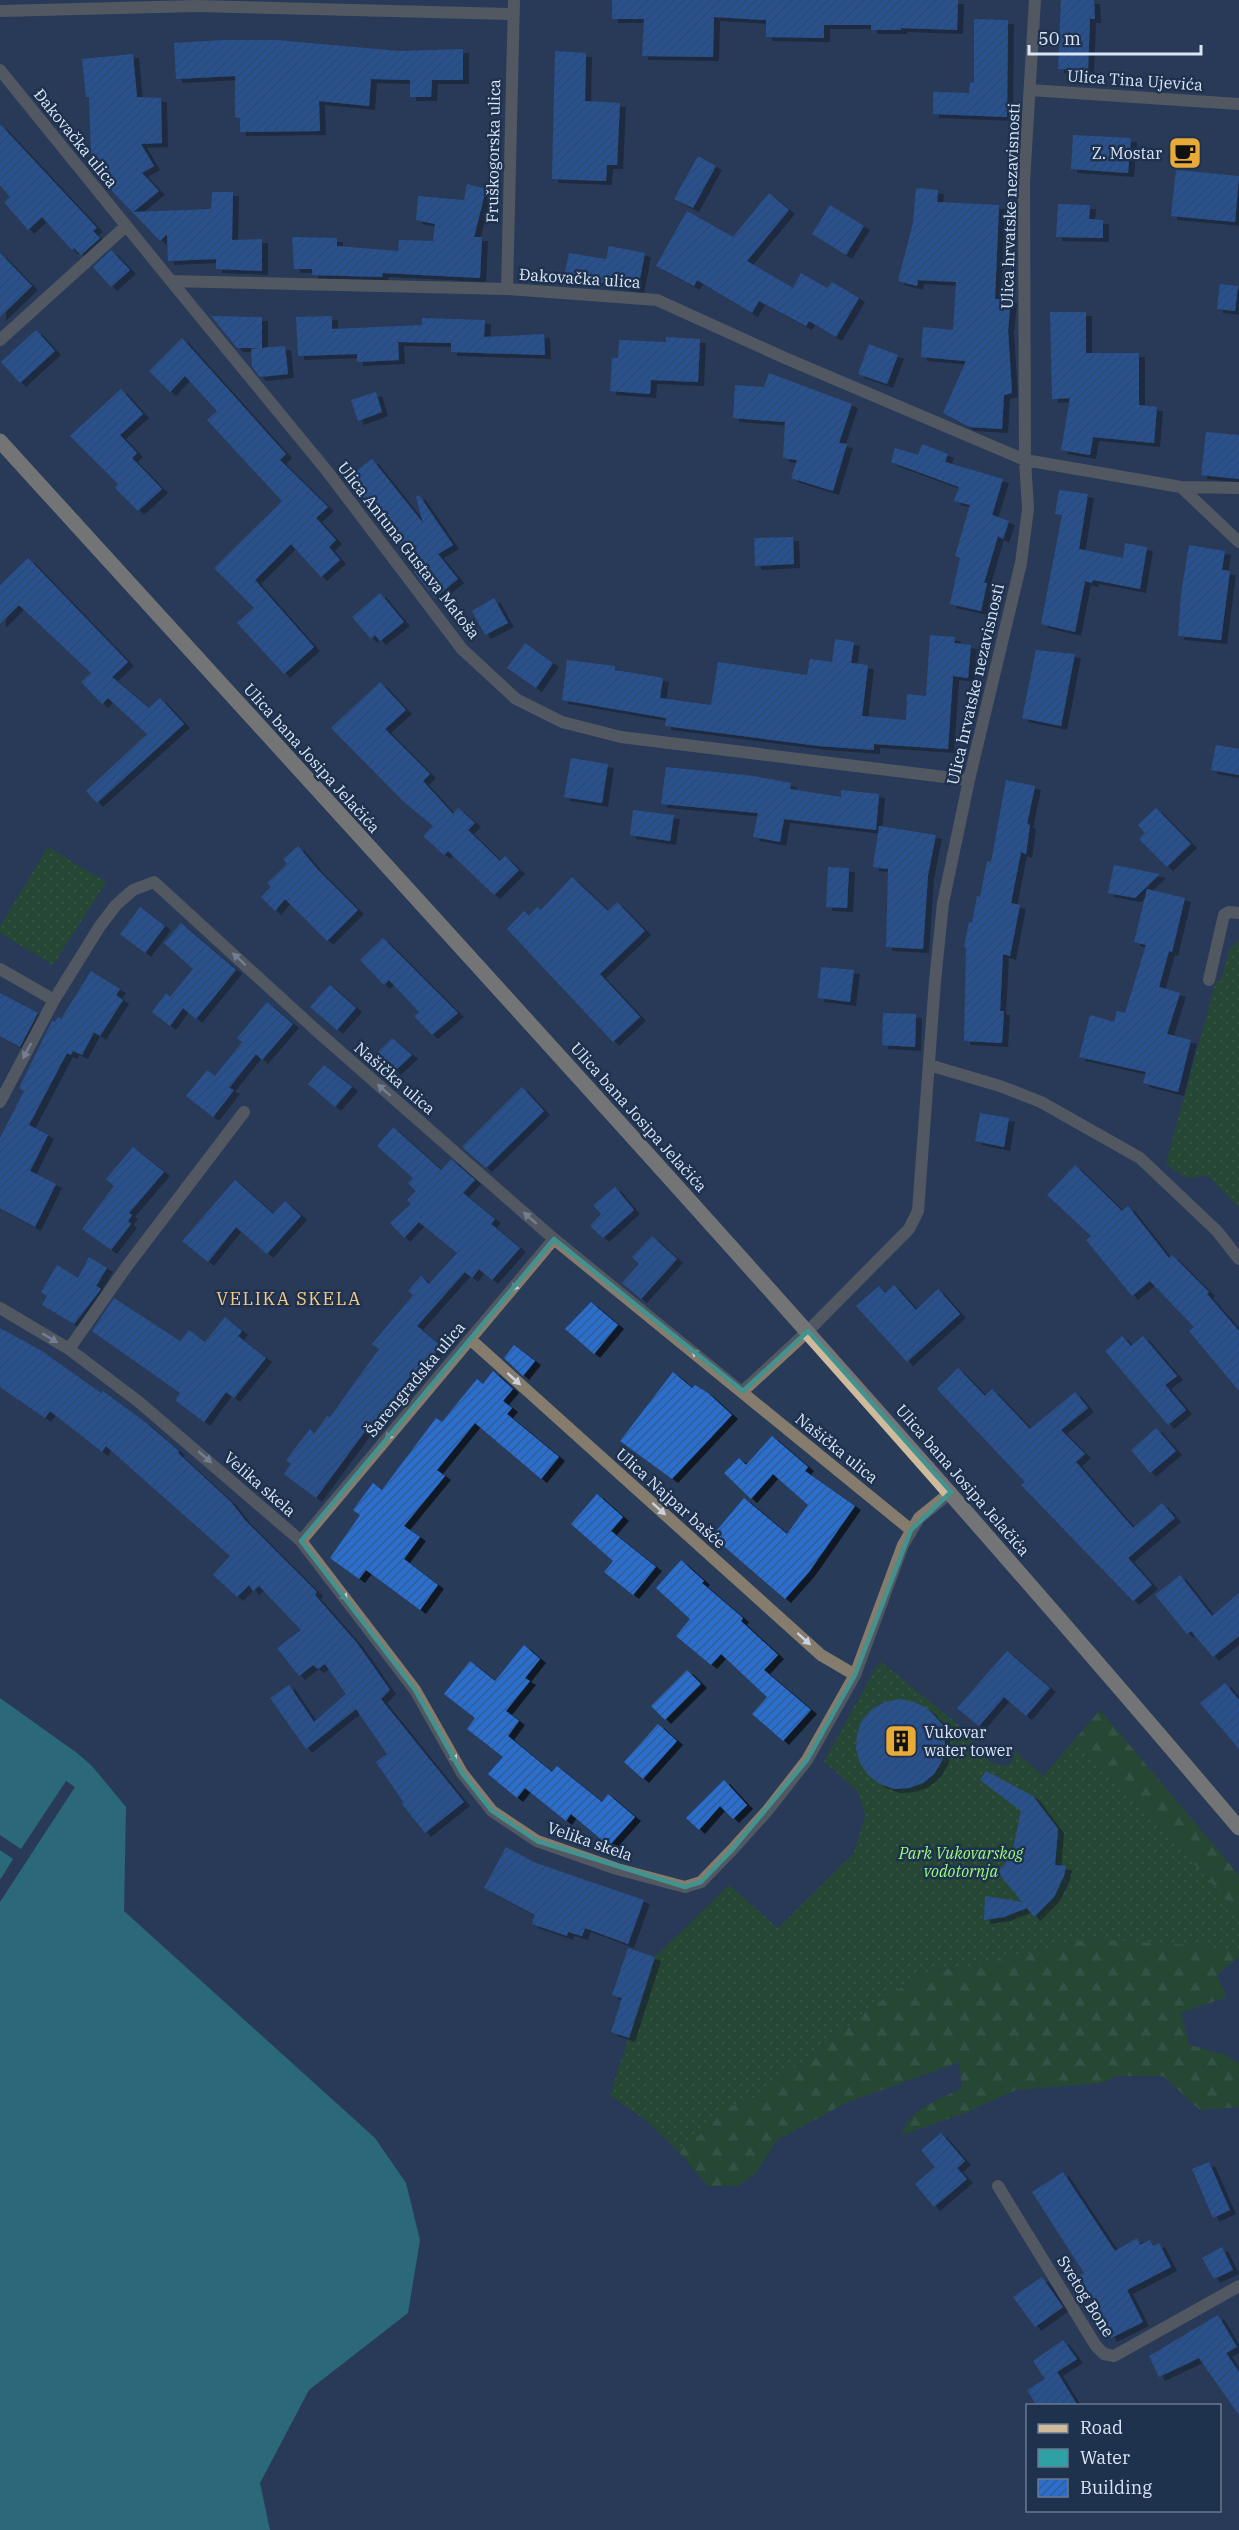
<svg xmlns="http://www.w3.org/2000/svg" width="1239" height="2530" viewBox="0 0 1239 2530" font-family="'IBM Plex Serif',serif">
<defs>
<pattern id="grass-dots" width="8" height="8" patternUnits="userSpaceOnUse" patternTransform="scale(1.5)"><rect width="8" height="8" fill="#24580b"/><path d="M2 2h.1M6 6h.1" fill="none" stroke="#43702f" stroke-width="1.8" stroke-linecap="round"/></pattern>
<pattern id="forest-firs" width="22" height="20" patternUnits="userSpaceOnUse" patternTransform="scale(1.5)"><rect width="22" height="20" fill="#24580b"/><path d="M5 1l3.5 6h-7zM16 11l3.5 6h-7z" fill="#43702f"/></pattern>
<pattern id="building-hatch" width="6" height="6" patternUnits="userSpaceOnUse" patternTransform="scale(1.5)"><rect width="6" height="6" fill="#2b6ece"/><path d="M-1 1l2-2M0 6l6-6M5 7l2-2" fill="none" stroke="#355c93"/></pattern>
<filter id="shadow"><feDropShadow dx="6" dy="4" stdDeviation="0" flood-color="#0009"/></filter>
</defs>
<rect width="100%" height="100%" fill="#283b58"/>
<path fill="url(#grass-dots)" d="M48,847l58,35 -53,83 -53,-32v-7z
M1239,940v268l-31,-33c-21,5 -26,3 -42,-12l50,-182h5l8,-31z
M880,1661l81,66 28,35 14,4 8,-2 4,-13 28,25 34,-39 39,46 16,13 107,117v40l-45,-8 -107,-6 -123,29 -30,1 -47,27 -129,100 -32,12 -19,21 -29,22 -31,-30 -37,-26 45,-138 74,-72 49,43 76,-75 11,-37 -6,-23 -35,-32z"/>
<path fill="url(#forest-firs)" d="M1100,1710l139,165v38l-107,-117 -16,-13 -39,-46z
M1087,1939l107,6 45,8v4l-22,18 10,22 -46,16 8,32 37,10 13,8v44l-39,3 -37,-34h-45l-16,7 -86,7 -51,23 -63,22c7,-27 37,-35 60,-47l-3,-26 -113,41 -69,37 -21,33 -18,13h-30l-30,-35 29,-22 19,-21 32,-12 129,-100 47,-27 31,-1z"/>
<path fill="#2fa0a4" d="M0,1698l77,55 15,13 34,41 -2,104 251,227 31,45 14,57 -12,73 -99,77 -49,93 10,47h-270z"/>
<path fill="#283b58" d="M66,1781l9,6 -75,115v-22l13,-21 -13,-9v-15l21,14z"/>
<path fill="url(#building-hatch)" filter="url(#shadow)" d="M612,0h346l-1,30 -56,-2v2h-30v-5h-47v13l-58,-1v-17l-52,-3 -1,40 -71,-1 2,-37h-32z
M1061,0h33l1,19h-5l-2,51 -30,-1z
M974,19l34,1 -1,97 -74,-3v-22l36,1 1,-11 4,1z
M224,40h52l123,11 64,-2v31h-31l-1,17h-21v-17l-39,-1 -2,27 -50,-5 1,30 -80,1v-14l-5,-1v-41l-59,3 -2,-36z
M555,51l31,2 -1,48 35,2 -3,62h-10l-1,16 -54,-2z
M133,54l4,43 24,1 1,45 -21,1 13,22 -12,7 17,18 -26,21 78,-3 1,-17h21l-1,48 30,-1v32l-46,-2v-10l-48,2 -1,-27 -7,7 -48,-50 -21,-36 -2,-58h-3l-4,-38z
M0,124l97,104 -4,3 7,7 -19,17 -7,-7 -2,2 -30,-33 -14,13 -24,-28 6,-5 -10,-12z
M1073,135l58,3 -3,35 -57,-4z
M698,156l18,10 -23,42 -19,-9z
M1176,170l63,6 -4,46 -64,-6z
M467,184l19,5 -12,48h8l-2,41 -97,-5 -1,4 -70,-2v-6h-18l-2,-32 45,1v8l61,5 1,-11 34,1 2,-17 -19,-4 2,-24 46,4z
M916,188l22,2 -1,12 62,3 -4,94h16l-3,31 4,63 -8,2 -2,34 -33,-2 -26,-14 23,-52 -45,-4 2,-30 30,3 3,-48 -38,-2 -1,6 -19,-5 15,-58z
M769,193l20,17 -42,51 46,27 8,-15 26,15 5,-6 27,16 -23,39 -27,-16 -3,5 -47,-25 -7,12 -55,-33 -3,6 -38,-20 31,-55 46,26z
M1058,204l32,1 -1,14 14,1v18l-47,-1z
M830,205l34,21 -18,29 -34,-21z
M609,246l36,7 -7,36 -74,-13 5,-23 37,6z
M111,250l19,20 -19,17 -18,-20z
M0,253l32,33 -32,31z
M1220,284l18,2 -3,25 -18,-2z
M1050,312h36v41h53v52l18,2 -3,36 -61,-6 -3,18 -29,-5 9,-52 -18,1z
M211,316l51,1v31h-25z
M332,316v13l90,-4v-7l63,2 -1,17 60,-3 1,21 -94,-3v-9l-53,-1 1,18 -42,2v-8l-59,2 -2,-39z
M36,330l19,21 -35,32 -19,-21z
M666,337l34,2 -2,43 -47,-2 -1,14 -40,-3 2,-33h6l1,-18 47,2z
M182,338l104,116 -6,6 48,47 -12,11 20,22 -7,7 11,13 -19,17 -30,-33 -36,36 59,67 -30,27 -47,-51 17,-15 -40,-40 68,-67 -75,-81 10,-9 -32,-35 -15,16 -21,-21z
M869,344l29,11 -11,29 -29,-10z
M285,346l3,28 -28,3 -8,-10 -1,-18z
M769,373l83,31 -13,39 8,1 -14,47 -42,-13 6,-18 -14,-2 2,-36 -52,-4 2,-33 29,2z
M121,389l22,25 -23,21 17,18 -5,5 30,31 -24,22 -23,-23 3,-4 -48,-48z
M376,392l6,20 -24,9 -7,-21z
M1206,432l33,3v44l-38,-4z
M922,444l26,10 -3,8 58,17 -11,36 17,6 -6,18 -5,-3 -14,47h3l-6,28 -31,-7 10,-46 -5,-2 15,-51 -16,-4 5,-14 -68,-25 4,-14 23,7z
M372,459l51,64 -7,-26 3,-2 34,50 -15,9 20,25 -23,19 -21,-26 4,-3 -71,-91z
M1059,490l29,4 -9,55 44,9 2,-15 22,4 -7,42 -47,-9 -1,3 -7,-2 -10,51 -34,-8 21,-109 -7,-1z
M793,537l1,27 -39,2 -1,-28z
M1189,545l36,6 -3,19 8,1 -9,69 -43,-4 3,-42z
M28,558l100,104 -16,15 37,31 11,-10 24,26 -87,79 -11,-12 61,-57 -39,-36 -6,6 -21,-22 10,-9 -72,-68 -19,19v-39z
M380,593l24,29 -24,19 -5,-6 -4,4 -19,-22z
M494,598l14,25 -23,12 -13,-24z
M930,635l25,2 -1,6 17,2 -3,33 -15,-2 -5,73 -74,-5v6l-55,-4 -154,-20 1,-8 -104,-18 5,-40 48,6v4l48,8 -3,20 51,7 7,-43 89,13 3,-16 22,3 3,-23 19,3 -3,21 17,2 -6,51 44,4 1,-26 19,2z
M525,643l28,20 -17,25 -29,-20z
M1036,650l39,4 -14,72 -39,-8z
M380,682l26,28 -21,19 45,45 -7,7 30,33 5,-6 17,15 -7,7 32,31 5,-5 14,14 -25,25 -46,-44 -4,4 -21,-19 10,-10 -30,-25 -72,-73z
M1216,745l23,4v26l-28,-5z
M571,758l37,6 -6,39 -38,-6z
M666,767l88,9 37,7 -1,6 51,8v-7l38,4 -3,36 -92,-11 -4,23 -27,-5 5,-24 -97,-9z
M1006,780l29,6 -8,38 3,1 -4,29 -5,-2 -10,51 9,2 -10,51 -7,-2 -3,57h4l-2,32 -38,-2 2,-94h-2l5,-25 3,1 5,-27 3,1 7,-36 4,1z
M1156,808l35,36 -24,23 -28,-28 6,-6 -7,-8z
M633,810l41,5 -4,26 -40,-6z
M879,826l57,9 -8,40 -5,74 -37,-2 2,-78 -15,-2z
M298,846l20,24 40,40 -31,31 -42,-42 -10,12 -14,-14 10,-10 -4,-4 20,-19 -4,-5z
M1114,865l46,9 -25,24 -27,-5z
M828,867l21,1 -2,40 -21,-1z
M572,877l36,34 9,-9 28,29 -45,43 40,43 -27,25 -106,-113 17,-18 5,5 8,-9 4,3z
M1147,889l38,9 -13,54 -3,-1 -10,36 21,6 -13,41 24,6 -13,52 -35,-9 3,-11 -67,-15 11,-42 24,7 3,-11 8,2 21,-68 -12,-3z
M140,907l25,19 -20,27 -25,-19z
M181,923l55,47 -40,49 -13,-11 -13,18 -18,-14 14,-19 4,4 23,-28 -29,-26z
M383,938l75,75 -26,22 -18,-19 5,-4 -30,-32 -5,5 -24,-25z
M821,967l33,3 -4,32 -32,-4z
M91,971l29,18 -4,6 7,5 -23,36 -6,-4 -12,23 -9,-4 -2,4 -4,-2 -38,72 19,10 -18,36 26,13 -21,43 -35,-19v-70l24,-47 -5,-3 33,-67 3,1 3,-5 3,2z
M330,985l26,23 -19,22 -27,-23z
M0,993l38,20 -18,34 -20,-11z
M267,1002l26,22 -31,36 -6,-6 -27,34 5,2 -21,27 -27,-21 21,-26 8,6 27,-34 -5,-4z
M883,1013l33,1 -1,33 -33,-2z
M392,1038l20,17 -17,16 -18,-18z
M324,1065l28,22 -17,20 -27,-23z
M522,1087l22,24 -58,57 -24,-21z
M980,1113l29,5 -5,29 -29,-6z
M393,1127l48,43 10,-11 24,21 -12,13 32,26 -4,5 29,24 -28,32 -13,-11 -7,9 -7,-6 -48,54 24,20 -28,32 -3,-2 -33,45 -3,-2 -58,79 -32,-24 7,-10 -5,-4 24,-31 4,5 13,-18 3,1 49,-68 -7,-5 41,-49 -5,-4 13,-15 8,8 28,-31 -38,-31 -15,16 -14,-15 21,-19 -4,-4 9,-9 -8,-8 5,-5 -36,-32z
M133,1147l31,25 -35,41 3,2 -4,6 3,3 -20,26 -29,-21 32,-43 -8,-7z
M1075,1165l47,46 6,-5 41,52 3,-3 37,37 -2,2 32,37v60l-50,-60 5,-4 -44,-46 -18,15 -46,-56 5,-4 -44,-41z
M235,1180l38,34 12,-13 16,15 -34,38 -31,-27 -28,35 -26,-21z
M615,1187l19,23 -31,28 -13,-12 11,-12 -8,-9z
M652,1236l25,23 -36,40 -19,-16 17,-19 -7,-7z
M89,1257l18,11 -11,18 5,3 -27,35 -32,-19 5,-9 -6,-4 16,-27 21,13z
M894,1285l22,25 22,-21 22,25 -53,48 -51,-56 23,-20 6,7z
M114,1298l66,43 9,-11 16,12 20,-25 17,14 -4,5 28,22 -32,40 -8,-6 -22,30 -29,-22 5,-7 -88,-62z
M591,1302l27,23 -24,29 -29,-25z
M0,1328l42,23 59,42 2,-2 42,31 34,29 -1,2 53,49 14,18 72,72 -2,3 42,48 33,47 -9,9 83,103 -39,31 -23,-29 2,-1 -28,-41 11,-8 -31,-45 -50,40 -36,-51 19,-13 25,37 32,-28 -21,-30 -7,5 -5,-4 -14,11 -22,-28 24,-18 -42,-44 -6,5 -4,-6 -12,12 -24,-22 17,-19 -124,-110 -4,6 -52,-41 -5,7 -45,-31z
M1122,1336l9,10 12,-10 34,40 -12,9 21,25 -18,15 -63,-74z
M514,1345l21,16 -12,15 -19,-18z
M958,1368l27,28 7,-7 38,40 45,-37 13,16 -27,22 24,24 -9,8 57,66 29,-25 13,15 -47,40 24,27 -19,16 -112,-116 4,-3 -88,-93z
M493,1371l20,18 -10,12 9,7 -5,6 52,43 -18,22 -66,-56 -38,47 8,6 -41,50 16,11 -16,22 34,26 -18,25 -54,-40 -7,9 -29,-21 30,-43 -7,-5 20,-27 9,7 54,-72 6,4 35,-43 6,5z
M673,1372l19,16 3,-3 13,8 24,22 -60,64 -52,-38z
M1156,1428l20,23 -26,22 -19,-23z
M772,1436l36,31 -3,4 50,35 -46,66 -24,27 -73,-63 32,-38 43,36 21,-29 -35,-31 -22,25 -27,-26 15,-15 7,7z
M597,1494l26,23 -12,14 45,36 -23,28 -29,-23 9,-11 -42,-37z
M681,1560l23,21 -2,2 41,35 -2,3 37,34 -14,15 47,40 -28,31 -31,-27 15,-17 -46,-43 -10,11 -35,-29 14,-17 -34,-31z
M1180,1575l32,41 27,-23v43l-26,21 -22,-26 -4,3 -32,-39z
M524,1645l16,14 -15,19 5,3 -24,30 13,10 -11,15 44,36 5,-6 45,36 6,-8 27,23 -26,29 -38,-32 -5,7 -41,-33 -8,10 -29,-24 15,-17 -36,-28 8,-11 -31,-24 26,-33 25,20z
M1007,1651l43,37 -24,28 -22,-19 -25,29 -22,-18z
M687,1670l14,14 -36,36 -14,-14z
M1225,1683l14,17v49l-39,-46z
M899,1699l15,3 13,6 16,17 2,22 -3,14 -8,13 -11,9 -14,5 -15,1 -14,-5 -12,-9 -8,-12 -4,-14 1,-15 5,-14 10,-11 13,-7z
M658,1724l19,17 -34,38 -19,-17z
M986,1771l47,25 25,33 -3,36 11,1 -2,10 -10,21 -20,20 -7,-9 -23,9 -20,3 1,-24 37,6 -25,-31 8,-7 8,-15 8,-38 -41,-31z
M724,1780l23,25 -14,14 -13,-13 -21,24 -13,-12z
M506,1847l30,16 108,37 -16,44 -43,-16 -3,8 -14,-4 -1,4 -35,-12 3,-9 -51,-27z
M628,1948l27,9 -26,81 -18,-6 11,-34 -10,-3z
M941,2133l24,28 -8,7 10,11 -33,28 -19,-23 20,-17 -14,-17z
M1209,2162l21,48 -17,8 -21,-49z
M1063,2172l52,79 22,-13 3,7 10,-5 3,6 6,-3 12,24 -44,23 16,32 -32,16 -31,-63 4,-2 -52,-81z
M1222,2247l11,23 -19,9 -12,-21z
M1042,2277l21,30 -28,20 -22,-30z
M1218,2315l19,32 -11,6 13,19v43l-40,-57 -40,19 -10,-21z
M1063,2340l14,19 -20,13 21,34h-41l-10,-16 18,-11 -12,-18z"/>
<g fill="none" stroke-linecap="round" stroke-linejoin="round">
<path stroke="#857c6d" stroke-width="12" d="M0,11l197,-5 316,8
M0,70l171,211 336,8 150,11 128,58 240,102 156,27 58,1
M1030,90l209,14
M171,281l156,190 135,178 54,50 46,23 59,15 348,43
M507,289l7,-289
M0,340l126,-114
M1181,487l58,55
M0,969l54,31
M1209,980l15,-65 5,-3 10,1
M929,1065l71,21 41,16 99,56 77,73 22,28
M0,1102l54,-102 46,-74 16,-21 17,-15 21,-8 164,150 236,207 357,291
M0,1308l69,41 70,53 162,139 114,149 47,83 30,38 45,30 80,28 68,18 16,-5 31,-32 36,-40 39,-50 48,-85 48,-130 16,-27 32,-26
M470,1339l351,316 34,20
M69,1349l58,-83 117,-154
M743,1391l65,-60 101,-102 9,-18 17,-230 8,-78 26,-123 52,-217 7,-54 -3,-49 -1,-278 11,-182
M301,1541l253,-302
M998,2186l98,160 8,8 10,2 125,-70"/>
<path stroke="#cfbb9c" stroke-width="15" d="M0,441c417,459 838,914 1239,1387"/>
</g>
<defs><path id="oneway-solid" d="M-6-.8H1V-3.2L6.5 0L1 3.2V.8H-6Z" transform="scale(1.5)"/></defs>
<g fill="#c9d1dc">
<use href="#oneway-solid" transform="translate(239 959) rotate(-137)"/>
<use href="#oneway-solid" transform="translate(27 1051) rotate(118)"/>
<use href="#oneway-solid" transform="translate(384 1090) rotate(-139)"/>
<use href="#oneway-solid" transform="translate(530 1218) rotate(-139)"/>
<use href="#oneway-solid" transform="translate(517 1284) rotate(130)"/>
<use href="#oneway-solid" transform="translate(50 1338) rotate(31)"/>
<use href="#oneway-solid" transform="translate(698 1355) rotate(-141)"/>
<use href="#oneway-solid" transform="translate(514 1379) rotate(42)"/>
<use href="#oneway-solid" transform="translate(391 1433) rotate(130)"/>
<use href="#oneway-solid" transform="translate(205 1457) rotate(41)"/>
<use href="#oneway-solid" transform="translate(659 1509) rotate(42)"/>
<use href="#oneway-solid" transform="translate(342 1594) rotate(53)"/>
<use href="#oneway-solid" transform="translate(804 1639) rotate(42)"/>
<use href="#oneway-solid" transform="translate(452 1755) rotate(61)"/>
</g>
<path d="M0 0H1239V2530H0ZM554,1239l189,152 65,-60 143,161 -40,38 -56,145 -48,85 -75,90 -31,32 -16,5 -148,-46 -45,-30 -30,-38 -47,-83 -114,-149z" fill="#283b58" fill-opacity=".55" fill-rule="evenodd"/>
<path fill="none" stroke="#429290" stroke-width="4.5" stroke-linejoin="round" d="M554,1239l189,152 65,-60 143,161 -40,38 -56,145 -48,85 -75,90 -31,32 -16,5 -148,-46 -45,-30 -30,-38 -47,-83 -114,-149z"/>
<defs>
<symbol id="cafe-square" viewBox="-11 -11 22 22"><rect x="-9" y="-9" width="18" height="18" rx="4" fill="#e9ab38" stroke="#1e314d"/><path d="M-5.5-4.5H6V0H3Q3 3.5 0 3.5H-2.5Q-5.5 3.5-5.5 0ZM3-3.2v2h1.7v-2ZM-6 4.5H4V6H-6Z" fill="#111"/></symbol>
<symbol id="building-square" viewBox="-11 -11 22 22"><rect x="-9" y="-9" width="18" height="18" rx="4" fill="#e9ab38" stroke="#1e314d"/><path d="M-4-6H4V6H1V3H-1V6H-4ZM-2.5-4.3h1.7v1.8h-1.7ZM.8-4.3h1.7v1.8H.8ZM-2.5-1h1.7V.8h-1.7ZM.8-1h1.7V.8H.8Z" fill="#111"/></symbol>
</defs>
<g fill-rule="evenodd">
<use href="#cafe-square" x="1166" y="134" width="38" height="38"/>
<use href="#building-square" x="882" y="1722" width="38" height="38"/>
</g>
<g text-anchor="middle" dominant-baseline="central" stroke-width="5" stroke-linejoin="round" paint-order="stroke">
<g font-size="16" fill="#dae6f8" stroke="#1e314d">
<text transform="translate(1135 80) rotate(4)">Ulica Tina Ujevića</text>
<text transform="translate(76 138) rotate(51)">Đakovačka ulica</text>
<text transform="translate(493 151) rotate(-89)">Fruškogorska ulica</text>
<text transform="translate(1010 206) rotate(-88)">Ulica hrvatske nezavisnosti</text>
<text transform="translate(580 278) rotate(4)">Đakovačka ulica</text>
<text transform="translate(409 550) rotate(52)">Ulica Antuna Gustava Matoša</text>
<text transform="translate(975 684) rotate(-77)">Ulica hrvatske nezavisnosti</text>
<text transform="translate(312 758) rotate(48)">Ulica bana Josipa Jelačića</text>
<text transform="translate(395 1078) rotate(41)">Našička ulica</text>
<text transform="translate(639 1117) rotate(48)">Ulica bana Josipa Jelačića</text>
<text transform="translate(415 1379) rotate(-50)">Šarengradska ulica</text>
<text transform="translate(837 1448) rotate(39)">Našička ulica</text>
<text transform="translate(963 1480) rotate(49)">Ulica bana Josipa Jelačića</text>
<text transform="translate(260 1484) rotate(41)">Velika skela</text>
<text transform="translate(671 1498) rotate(42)">Ulica Najpar bašće</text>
<text transform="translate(590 1841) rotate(19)">Velika skela</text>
<text transform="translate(1086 2296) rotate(58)">Svetog Bone</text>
</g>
<g font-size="16" fill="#dae6f8" stroke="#1e314d" text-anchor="end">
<text x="1162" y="153">Z. Mostar</text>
<text x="924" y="1732" text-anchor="start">Vukovar<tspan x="924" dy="18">water tower</tspan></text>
</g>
<g font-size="16" font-style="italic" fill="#9bfd79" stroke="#1e314d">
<text x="961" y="1853">Park Vukovarskog<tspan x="961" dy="18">vodotornja</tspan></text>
</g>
<g font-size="18" letter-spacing="1.5" fill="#f6ca85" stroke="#1e314d">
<text x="289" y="1298">VELIKA SKELA</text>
</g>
</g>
<rect x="1026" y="2404" width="195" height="108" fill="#1e314d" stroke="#697991" stroke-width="1.5"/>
<rect x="1038" y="2424" width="30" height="9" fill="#cfbb9c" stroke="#697991" stroke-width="1.5"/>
<text x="1080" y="2434" font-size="18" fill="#dae6f8">Road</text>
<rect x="1038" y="2449" width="30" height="18" fill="#2fa0a4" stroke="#697991" stroke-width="1.5"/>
<text x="1080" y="2464" font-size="18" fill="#dae6f8">Water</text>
<rect x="1038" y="2479" width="30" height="18" fill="url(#building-hatch)" stroke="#697991" stroke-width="1.5"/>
<text x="1080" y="2494" font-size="18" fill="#dae6f8">Building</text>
<path d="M1029 45v9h172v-9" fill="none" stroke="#dae6f8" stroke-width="3"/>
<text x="1038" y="45" font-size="18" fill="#dae6f8" stroke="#1e314d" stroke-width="4.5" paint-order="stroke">50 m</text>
</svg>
